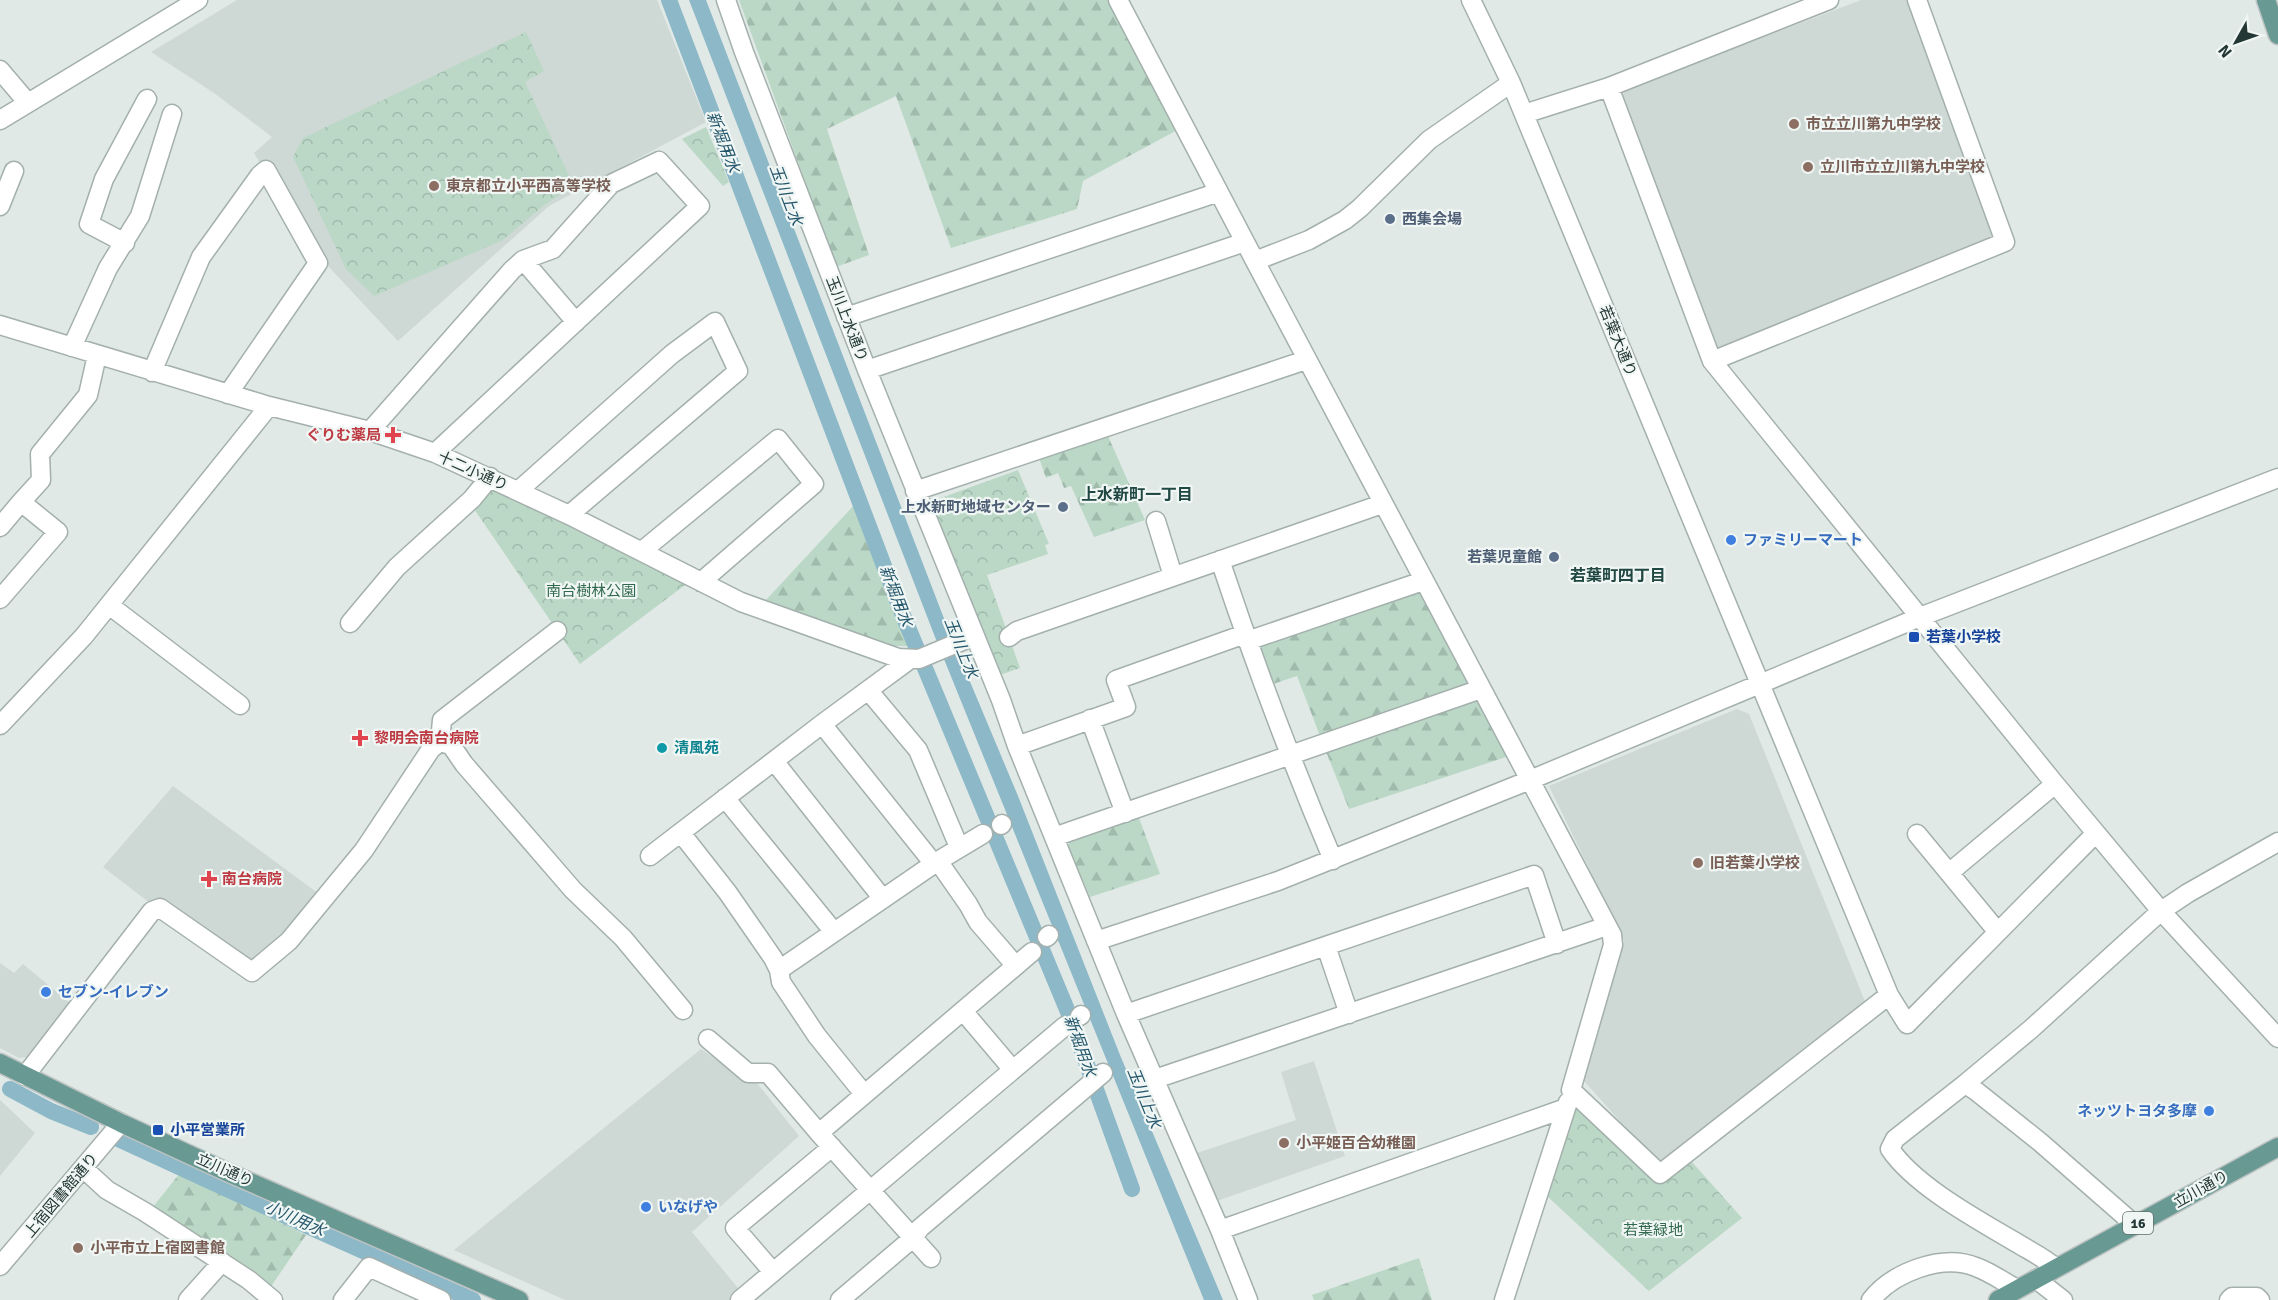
<svg xmlns="http://www.w3.org/2000/svg" width="2278" height="1300" viewBox="0 0 2278 1300" font-family="Signika,'Noto Sans JP',sans-serif">
<defs>
<pattern id="forest-firs" width="22" height="20" patternUnits="userSpaceOnUse" patternTransform="scale(1.5)"><rect width="22" height="20" fill="#bbd8c6"/><path d="M5 1l3.5 6h-7zM16 11l3.5 6h-7z" fill="#a0baab"/></pattern>
<pattern id="park-crowns" width="20" height="18" patternUnits="userSpaceOnUse" patternTransform="scale(1.5)"><rect width="20" height="18" fill="#bbd8c6"/><path d="M2 6a3 3 0 1 1 6 0M12 15a3 3 0 1 1 6 0" fill="none" stroke="#a0baab"/></pattern>
</defs>
<rect width="100%" height="100%" fill="#e0e9e6"/>
<path fill="#ced8d5" d="M237,0h420l49,122 -157,84 -151,135 -70,-75 -59,-104 -8,3 -7,-12 18,-16 -58,-44 -63,-41z
M1861,0h48l86,236 -4,7 -268,107 -7,-2 -95,-249 4,-9z
M1737,709l12,5 117,290 -205,163 -77,-86 40,-140 -75,-155z
M173,786l146,108 -29,37 -41,33 -99,-61 -47,-36z
M0,963l14,10 9,-9 48,40 -43,53 -9,1 -19,-10z
M701,1049l45,32 11,2 42,53 -107,96 50,61 -8,7h-169l-111,-50z
M1314,1061l31,95 -131,46 -20,-48 102,-34 -15,-48z
M0,1100l35,33 -35,43z"/>
<path fill="url(#forest-firs)" d="M739,0h375l67,128 -98,53 -6,28 -126,39 -55,-152 -69,33 42,126 -33,12z
M1108,436l37,84 -51,17 -23,-51 -7,2 -6,-15 -12,5 -7,-20z
M856,503l57,143h-25l-122,-46z
M1415,592l8,3 45,85 -2,6 -146,50 -23,-60 -27,9 -11,-32 3,-9z
M1473,699l7,2 29,55 -160,53 -24,-60z
M1139,818l21,56 -70,23 -22,-51 3,-6z
M180,1173l126,62 -36,53 -118,-80z
M1419,1258l13,42h-118l-2,-5z"/>
<path fill="url(#park-crowns)" d="M526,32l18,39 -19,11 47,100 -14,14 -15,10 -40,34 -129,56 -28,-27 -53,-112 10,-19z
M706,127l23,55 -6,4 -41,-47z
M1018,470l31,74 -4,1 3,9 -61,21 33,93 -23,8 -67,-167 5,-9z
M494,486l195,96 -109,82 -108,-158z
M1590,1106l72,78 30,-22 50,56 -93,73 -103,-96 28,-84z"/>
<path fill="#8db8c8" d="M689,0h17l244,634 68,162 102,259 103,245h-19l-269,-663z"/>
<g fill="none" stroke-linecap="round" stroke-linejoin="round">
<path stroke="#8db8c8" stroke-width="16" d="M669,0l231,608 168,404 64,177
M10,1089l41,22 40,16
M116,1138l200,92 157,70"/>
<defs>
<path id="minor" d="M726,0l18,52 123,318 134,330 16,46 109,268 94,216 28,70
M1118,0l137,261 54,-21 36,-20 15,-12 69,-68 82,-57
M1471,0l40,83 378,912 18,29 189,-191
M1917,0l88,242 -293,119 343,423 106,127 117,127
M0,70l28,33
M1609,87l103,274
M1524,114l85,-27 220,-87
M0,120l198,-120
M0,206l14,-35
M125,243l-36,-19 15,-45 43,-80
M523,260l53,62
M846,317l373,-125
M0,325l269,81 101,25 65,22 134,62 172,87 157,56 21,1 55,-23
M72,347l36,-79 32,-52 32,-102
M867,370l378,-128
M152,372l49,-115 59,-82 6,-5 52,93 -90,131
M370,431l142,-161 11,-10 30,-11 58,-65 48,-23 41,45 -265,247
M518,491l154,-137 43,-32 23,49 -169,144
M915,491l391,-131
M1156,521l17,55
M0,527l21,-25
M642,551l136,-112 36,45 -113,98
M1220,560c34,102 71,201 113,300
M0,599l58,-67 -37,-30 20,-22 -1,-26 48,-59 9,-40
M109,605l131,100
M350,623l47,-56 75,-68 18,-22
M1009,637l8,-6 365,-127
M1247,641l176,-60
M868,690l50,60 41,97
M1090,719l35,94
M822,724l112,140
M0,725l84,-89 185,-230
M440,742l2,-22 115,-89
M1017,746l109,-39 -10,-27 129,-46
M774,761l109,138
M725,798l109,134
M1001,825l1,-1
M681,833l47,60 45,65 6,12 2,12 36,54 47,58
M1917,834l80,97
M1054,837l427,-148
M650,856l172,-132 87,-64
M938,861l30,43 10,18 38,44
M1949,873l106,-89
M1047,937l2,-2
M1096,941l182,-60 252,-101 -275,-519
M1326,946l23,68
M779,970l159,-109 45,-27
M1889,995l-229,179 -89,-84 42,-145 -1,-10 -82,-155 390,-163 358,-139
M963,1011l50,59
M1126,1014l408,-139 23,69
M1080,1016l1,-1
M708,1039l40,34h20l51,60 112,125
M25,1076l127,-165 8,-3 92,64 37,-31 75,-91 67,-101 9,-7 11,3 13,19 109,126 50,48 60,72
M1155,1079l452,-153
M1965,1084l11,7 64,51 87,76 5,8
M819,1133l213,-181
M83,1168l24,22 38,22 104,68 24,20
M1220,1230l346,-122
M0,1266l121,-143
M2056,1268c-11,-10 -26,-17 -39,-25 -39,-23 -102,-57 -127,-94l5,-10 70,-55 66,-55 130,-118 27,-18 90,-51
M773,1272l-38,-44 97,-81
M2036,1279l27,21
M188,1300l34,-38
M343,1300l26,-33 72,33
M740,1300l325,-274
M840,1300l73,-62 7,-10 183,-155
M1504,1300l64,-198
M1871,1300c21,-27 71,-47 105,-33 14,5 28,15 41,22
M2229,1300l3,-3h25l3,3"/>
<path id="major" d="M2266,0l12,35
M0,1063l121,60 106,49 292,128
M1998,1300l280,-153"/>
</defs>
<use href="#minor" stroke="#a4b0ad" stroke-width="21"/>
<use href="#major" stroke="#bdc3c2" stroke-width="21"/>
<use href="#minor" stroke="#fff" stroke-width="18"/>
<use href="#major" stroke="#699993" stroke-width="18"/>
</g>
<g fill="#8d6e63" stroke="#f0f6f4" stroke-width="2">
<circle cx="1794" cy="124" r="6"/>
<circle cx="1808" cy="167" r="6"/>
<circle cx="434" cy="186" r="6"/>
<circle cx="1698" cy="863" r="6"/>
<circle cx="1284" cy="1143" r="6"/>
<circle cx="78" cy="1248" r="6"/>
</g>
<g fill="#5c6f8a" stroke="#f0f6f4" stroke-width="2">
<circle cx="1390" cy="219" r="6"/>
<circle cx="1063" cy="507" r="6"/>
<circle cx="1554" cy="557" r="6"/>
</g>
<g fill="#e0444e" stroke="#f0f6f4" stroke-width="2">
<path d="M390 426h6v6h6v6h-6v6h-6v-6h-6v-6h6z"/>
<path d="M357 729h6v6h6v6h-6v6h-6v-6h-6v-6h6z"/>
<path d="M206 870h6v6h6v6h-6v6h-6v-6h-6v-6h6z"/>
</g>
<g fill="#3f7fe0" stroke="#f0f6f4" stroke-width="2">
<circle cx="1731" cy="540" r="6"/>
<circle cx="46" cy="992" r="6"/>
<circle cx="2209" cy="1111" r="6"/>
<circle cx="646" cy="1207" r="6"/>
</g>
<g fill="#1a4fb4" stroke="#f0f6f4" stroke-width="2">
<rect x="1908" y="631" width="12" height="12" rx="3"/>
<rect x="152" y="1124" width="12" height="12" rx="3"/>
</g>
<circle fill="#0f9aa8" stroke="#f0f6f4" stroke-width="2" cx="662" cy="748" r="6"/>
<g text-anchor="middle" dominant-baseline="central" stroke-width="4.5" stroke-linejoin="round" paint-order="stroke">
<rect fill="#f0f6f4" stroke="#60706e" stroke-width="1.5" x="2123" y="1212" width="30" height="22" rx="4.5"/>
<g font-size="14" font-weight="bold" fill="#233734">
<text x="2138" y="1223">16</text>
</g>
<g font-size="15" font-weight="bold" fill="#785e54" stroke="#f0f6f4" text-anchor="start">
<text x="1806" y="124">市立立川第九中学校</text>
<text x="1820" y="167">立川市立立川第九中学校</text>
<text x="446" y="186">東京都立小平西高等学校</text>
<text x="1710" y="863">旧若葉小学校</text>
<text x="1296" y="1143">小平姫百合幼稚園</text>
<text x="90" y="1248">小平市立上宿図書館</text>
</g>
<g font-size="15" font-weight="bold" fill="#4e5e75" stroke="#f0f6f4" text-anchor="end">
<text x="1402" y="219" text-anchor="start">西集会場</text>
<text x="1051" y="507">上水新町地域センター</text>
<text x="1542" y="557">若葉児童館</text>
</g>
<g font-size="15" fill="#233734" stroke="#f0f6f4">
<text transform="translate(847 319) rotate(69)">玉川上水通り</text>
<text transform="translate(1618 341) rotate(68)">若葉大通り</text>
<text transform="translate(473 471) rotate(24)">十二小通り</text>
<text transform="translate(225 1170) rotate(24)">立川通り</text>
<text transform="translate(2201 1189) rotate(-29)">立川通り</text>
<text transform="translate(61 1195) rotate(-50)">上宿図書館通り</text>
</g>
<g font-size="15" font-weight="bold" fill="#be3a42" stroke="#f0f6f4" text-anchor="start">
<text x="381" y="435" text-anchor="end">ぐりむ薬局</text>
<text x="374" y="738">黎明会南台病院</text>
<text x="222" y="879">南台病院</text>
</g>
<g font-size="15" font-weight="bold" fill="#366cbe" stroke="#f0f6f4" text-anchor="start">
<text x="1743" y="540">ファミリーマート</text>
<text x="58" y="992">セブン-イレブン</text>
<text x="2197" y="1111" text-anchor="end">ネッツトヨタ多摩</text>
<text x="658" y="1207">いなげや</text>
</g>
<g font-size="15" fill="#31694e" stroke="#f0f6f4">
<text x="591" y="591">南台樹林公園</text>
<text x="1653" y="1230">若葉緑地</text>
</g>
<g font-size="15" font-weight="bold" fill="#164399" stroke="#f0f6f4" text-anchor="start">
<text x="1926" y="637">若葉小学校</text>
<text x="170" y="1130">小平営業所</text>
</g>
<g font-size="15" font-weight="bold" fill="#0d838f" stroke="#f0f6f4" text-anchor="start">
<text x="674" y="748">清風苑</text>
</g>
<g font-size="16" font-style="italic" fill="#24576c" stroke="#f0f6f4">
<text transform="translate(723 142) rotate(69)">新堀用水</text>
<text transform="translate(786 195) rotate(69)">玉川上水</text>
<text transform="translate(896 596) rotate(69)">新堀用水</text>
<text transform="translate(961 648) rotate(68)">玉川上水</text>
<text transform="translate(1080 1046) rotate(70)">新堀用水</text>
<text transform="translate(1144 1098) rotate(68)">玉川上水</text>
<text transform="translate(295 1219) rotate(24)">小川用水</text>
</g>
<g font-size="16" font-weight="bold" fill="#214742" stroke="#f0f6f4">
<text x="1137" y="495">上水新町一丁目</text>
<text x="1618" y="576">若葉町四丁目</text>
</g>
</g>
<g transform="translate(2236 42) rotate(230)" stroke="#f0f6f4" stroke-width="4.5" paint-order="stroke">
<path d="M0-4.5L10 22L0 15L-10 22Z" fill="#233734"/>
<text y="-9" font-size="16" font-weight="bold" text-anchor="middle" fill="#233734">N</text>
</g>
</svg>
